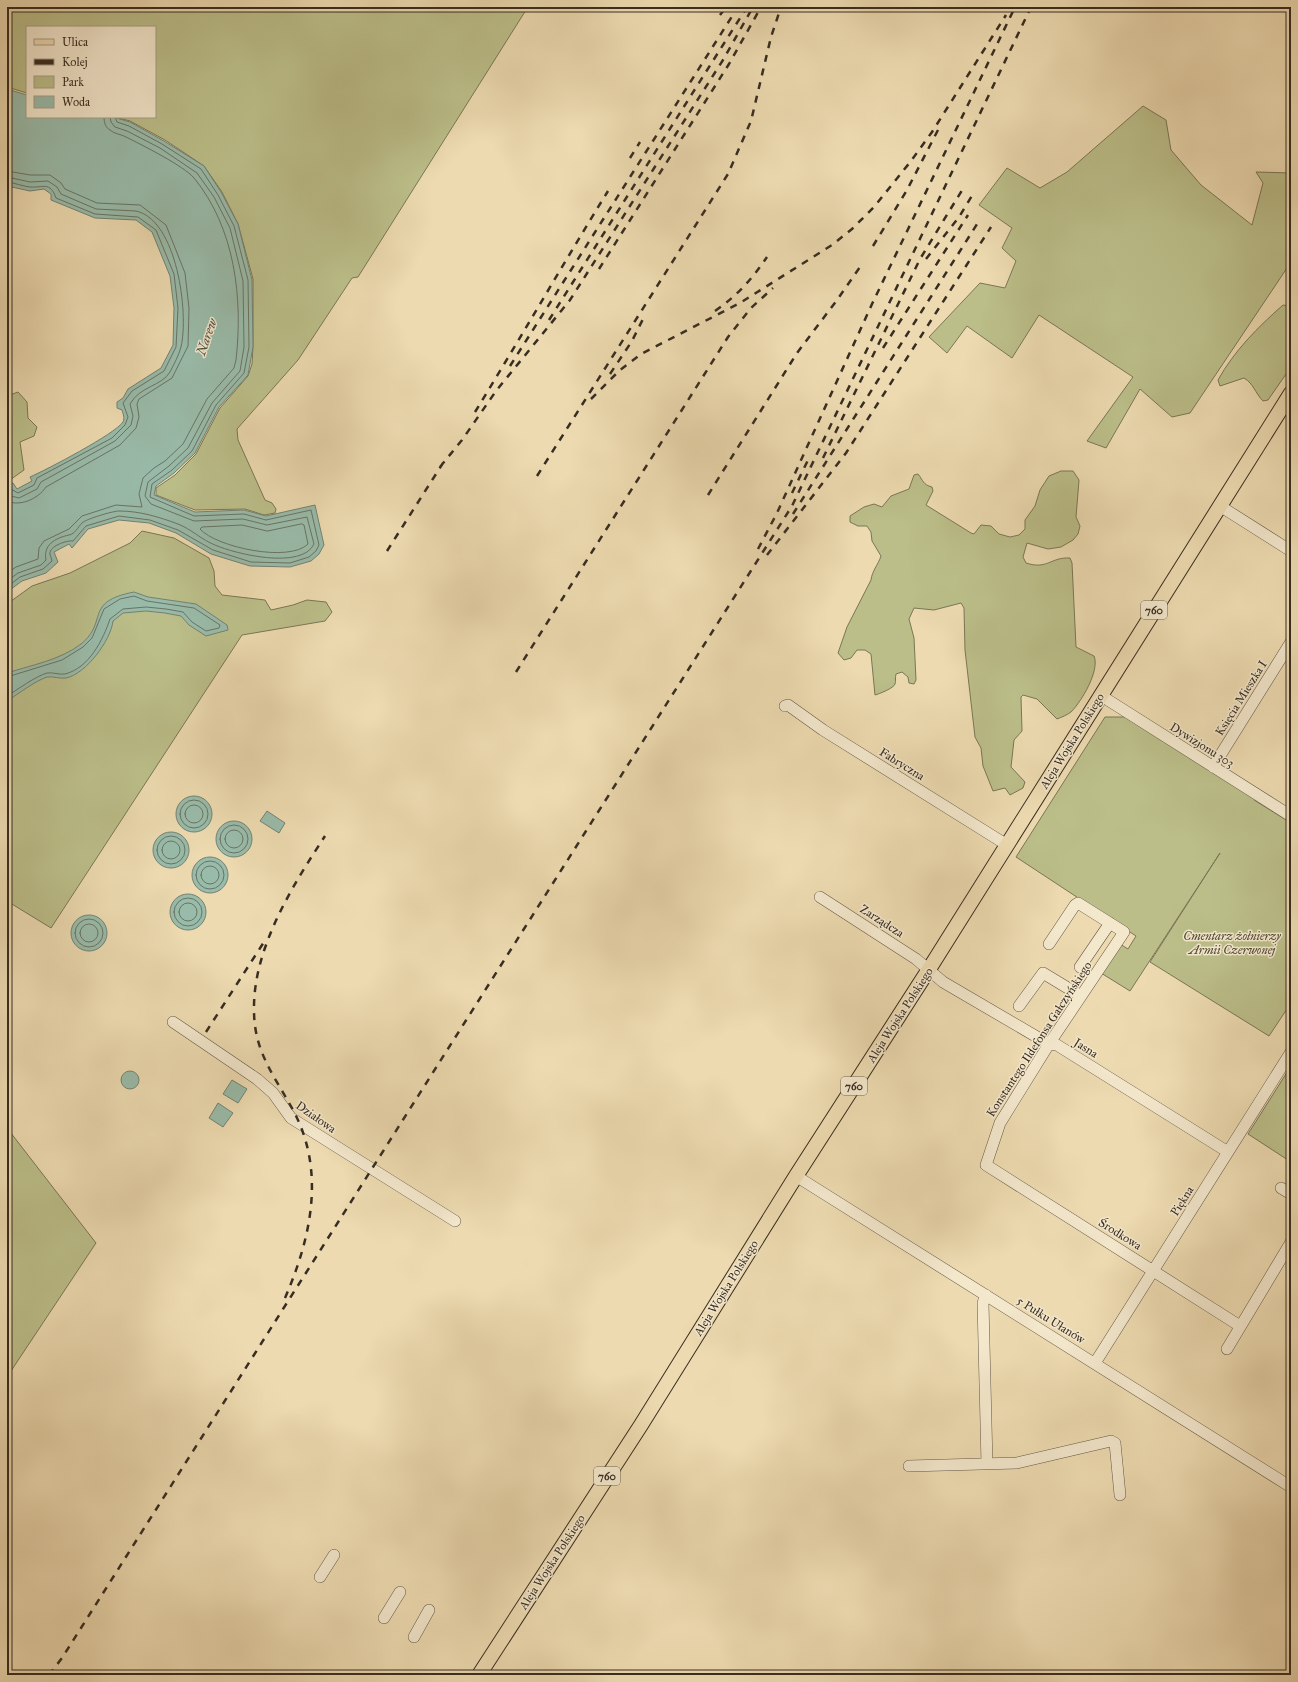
<svg xmlns="http://www.w3.org/2000/svg" width="1298" height="1682" viewBox="0 0 1298 1682" font-family="'IM FELL Great Primer',serif">
<rect width="100%" height="100%" fill="#eddab0"/>
<filter id="stains"><feTurbulence type="fractalNoise" baseFrequency=".005" numOctaves="4"/><feColorMatrix values="0 0 0 0 .2 0 0 0 0 .09 0 0 0 0 .02 0 0 0 .5 -.17"/></filter>
<radialGradient id="worn" r=".72"><stop offset=".6" stop-color="#630" stop-opacity="0"/><stop offset="1" stop-color="#630" stop-opacity=".3"/></radialGradient>
<path fill="#bbbe89" stroke="#7a7656" d="M7,7h515l4,3 -168,267 -6,1 -54,82 -61,69 1,11 27,60 7,3 4,6 -1,4 -11,2 -19,-6 -50,1 -39,-15v-7l19,-13 21,-21 24,-46 28,-32 4,-12 1,-17v-68l-15,-55 -16,-32 -18,-26 -39,-26 -35,-19 -15,-4h40v-90h-128v66l-20,-6z
M1143,106l23,14 5,30 30,35 51,40 11,-42 -7,-11 35,1v89l-101,151 -18,4 -32,-28 -34,59 -19,-7 46,-64 -94,-62 -27,43 -45,-32 -20,27 -18,-16 51,-54 25,5 11,-27 -14,-13 10,-20 -33,-23 28,-37 33,20 27,-16z
M1283,305l6,1 2,2v59l-23,33 -5,1c-8,-8 -9,-17 -19,-23l-24,8 -2,-6c16,-29 40,-53 65,-75z
M18,392l9,10 1,16 9,9 -3,9 -14,6 4,28 -17,12v-86z
M1061,471h12l6,9 -3,37 4,9 -2,8 -5,6 -12,7 -13,2 -21,-6 -4,14 3,6c22,7 24,-6 44,-5l2,5 4,84 18,9c6,14 -12,45 -23,56 -4,3 -9,5 -14,7l-20,-20 -14,-4 -2,2 1,34 -8,9 -3,27 14,15 -2,6 -13,7 -5,-7 -12,3 -10,-25 -2,-18 -6,-11 -10,-87 -1,-42 -3,-5 -27,7 -20,-2 -5,11 5,19 2,42 -2,4 -5,-1 -1,-6 -6,-5 -6,2c-1,3 0,7 -1,10 -1,4 -16,10 -20,11l-4,-41 -6,-4h-8l-6,8 -7,2 -6,-7 9,-26 24,-47c1,-9 7,-15 10,-24l-9,-15 -1,-9 -4,-6h-9l-8,-4v-6l14,-9 10,-3 8,3 9,-11 18,-7 5,-14 4,-1c5,6 5,11 14,13l1,4 -7,14 45,28 3,1 7,-9 10,1 8,8 11,3 9,-2 6,-6v-9l10,-14 5,-16 9,-14z
M142,531l32,7 35,20 5,13 1,15 7,9 43,5 6,10 22,-5 14,-5 19,2 6,10 -7,9 -83,14 -191,293 -44,-27v-297l25,-18 38,-13 60,-30z
M1105,717h20l131,81 -2,2 37,23v180l-22,33 -119,-74 70,-109 -90,138 -29,-18 19,-29 8,5 8,-13 -120,-79z
M1291,1066v96l-43,-28z
M7,1128l89,115 -89,134z"/>
<path fill="#99bba9" stroke="#728273" d="M7,89l20,6v22h86l17,5 34,19 40,25 17,26 17,32 14,56 1,67 -5,28 -29,32 -24,46 -21,20 -18,13 -2,9 41,17 49,-2 22,6 49,-11 9,40 -5,9 -8,7 -21,6 -40,-1 -39,-12 -35,-21 -27,-10 -30,-3 -31,9 -16,19 -3,-4 -15,8 4,10 -12,11 -24,8 -15,11v-106l6,-3 4,6 15,-8 -2,-4c16,-7 85,-43 93,-55 2,-4 0,-8 -1,-12l-5,-2v-6l6,-4 5,-9 33,-21 12,-23 1,-37 -4,-32 -18,-44 -16,-12 -41,-2 -44,-18v-6l-7,-5 -14,2 -23,-5z
M134,592l14,5 48,7 31,21 1,5 -22,6 -17,-11 -8,-9 -16,-3 -19,-2 -23,2 -10,8c-2,19 -27,53 -47,57 -6,1 -13,-2 -19,-1 -12,4 -29,17 -40,24v-28c25,-8 53,-13 74,-29 28,-23 2,-42 53,-52z
M176 814a18 18 0 1 1 36 0a18 18 0 1 1-36 0Z
M267,811l18,12 -6,10 -19,-12z
M216 839a18 18 0 1 1 36 0a18 18 0 1 1-36 0Z
M153 850a18 18 0 1 1 36 0a18 18 0 1 1-36 0Z
M192 875a18 18 0 1 1 36 0a18 18 0 1 1-36 0Z
M170 912a18 18 0 1 1 36 0a18 18 0 1 1-36 0Z
M71 933a18 18 0 1 1 36 0a18 18 0 1 1-36 0Z
M121 1080a9 9 0 1 1 18 0a9 9 0 1 1-18 0Z
M232,1080l15,9 -9,14 -15,-9z
M218,1103l15,10 -10,14 -14,-9z"/>
<g fill="none" stroke-linecap="round" stroke-linejoin="round">
<path stroke="#687466" stroke-width="1" d="M7,171l23,4h20l11,8 4,6 32,14 43,2 26,20 19,48 4,35 -1,38 -16,32 -33,21 -2,5 2,13 -3,11 -16,17 -74,42c-8,12 -26,20 -39,14
M7,177l23,5 18,-1 9,6 4,7 35,15 40,2c41,9 53,102 45,136 -2,8 -7,17 -11,25 -8,14 -30,14 -40,32l3,12 -2,9 -16,16 -74,41 -4,7 -18,9 -12,-3
M7,182c8,1 15,4 23,5 13,1 20,-6 26,11l39,16 43,3 18,13 18,44 4,34 -2,39 -12,24 -32,20 -9,12 5,14 -3,8 -13,13 -75,40 -3,7 -16,8 -7,-4 -4,1
M302,524l2,1 4,19c-19,19 -92,3 -108,-15l2,-2 40,-2 25,6z
M7,573l9,-6 22,-8 1,-11 5,-7 25,-12 13,-13 34,-11 26,2 -3,-13 4,-16 11,-10 11,-7 18,-17 24,-45 27,-31 2,-8c7,-62 -1,-132 -42,-182 -10,-12 -52,-33 -68,-41 -5,-3 -12,-3 -16,-7 -5,-3 -6,-8 -6,-13
M7,581l11,-8 23,-8 5,-5c-3,-15 9,-22 23,-25 6,-1 9,-8 13,-12 4,-4 31,-12 37,-12 21,0 40,6 59,13 13,5 24,16 37,21 20,9 87,25 99,-1l-7,-27 -40,8 -24,-6 -49,2 -43,-17 -6,-8 3,-14 21,-16 19,-18 24,-45 28,-32 4,-24 -1,-66 -13,-53 -16,-31 -17,-24 -37,-25 -33,-17 -12,-4 -4,-5 -1,-5
M7,587l13,-10 23,-8 9,-8c0,-2 -3,-7 -2,-9 2,-7 18,-12 23,-11l13,-15 33,-10 31,4 28,10 35,20 38,12 39,1 19,-6 7,-6 3,-6 -8,-35 -45,10 -22,-6 -50,2 -44,-19 2,-13 20,-14 20,-19 24,-46 28,-32 5,-26 -1,-67 -14,-54 -16,-31 -17,-26 -39,-25 -33,-18 -12,-4 -2,-5
M7,677l55,-17 21,-13 9,-9 12,-29 16,-10 14,-3 13,5 47,7 26,17 -1,3 -13,3 -14,-9 -9,-10 -17,-3 -20,-2 -23,2 -13,10c-7,21 -21,49 -45,55 -6,1 -12,-2 -18,-1 -11,3 -30,17 -40,23
M180 814a14 14 0 1 1 28 0a14 14 0 1 1-28 0Z
M185 814a9 9 0 1 1 18 0a9 9 0 1 1-18 0Z
M220 839a14 14 0 1 1 28 0a14 14 0 1 1-28 0Z
M225 839a9 9 0 1 1 18 0a9 9 0 1 1-18 0Z
M157 850a14 14 0 1 1 28 0a14 14 0 1 1-28 0Z
M162 850a9 9 0 1 1 18 0a9 9 0 1 1-18 0Z
M196 875a14 14 0 1 1 28 0a14 14 0 1 1-28 0Z
M201 875a9 9 0 1 1 18 0a9 9 0 1 1-18 0Z
M174 912a14 14 0 1 1 28 0a14 14 0 1 1-28 0Z
M179 912a9 9 0 1 1 18 0a9 9 0 1 1-18 0Z
M75 933a14 14 0 1 1 28 0a14 14 0 1 1-28 0Z
M80 933a9 9 0 1 1 18 0a9 9 0 1 1-18 0Z"/>
<defs>
<path id="minor" d="M1220,506l71,45
M1100,695l191,121
M785,706l3,-1 35,25 184,115
M1213,767l78,-125
M820,897l96,62 27,23 106,62 8,1 171,107
M1049,944l26,-39 3,-2 46,29 -75,112 -49,79 -14,42 254,161
M1080,967l30,-44
M1019,1006l24,-33 38,23
M173,1022l84,57 16,14 18,25 164,103
M796,1176l495,311
M1281,1188l10,6
M986,1295l-3,8 4,161
M1227,1349l64,-107
M1095,1363l196,-311
M909,1466l108,-3 94,-22 4,2 5,52
M320,1577l14,-22
M384,1618l16,-26
M414,1637l15,-27"/>
<path id="major" d="M479,1675l162,-250 155,-249 135,-210 360,-573"/>
</defs>
<use href="#minor" stroke="#655846" stroke-width="12"/>
<use href="#major" stroke="#382d22" stroke-width="16"/>
<use href="#minor" stroke="#f3e7cc" stroke-width="11"/>
<use href="#major" stroke="#eddab0" stroke-width="14"/>
<path stroke="#382d22" stroke-width="2.5" stroke-dasharray="7 7" stroke-linecap="butt" d="M720,15l6,-8
M630,158l10,-16
M873,246l34,-56 31,-60
M926,259l33,-42 14,-23
M599,269l130,-205 32,-57
M715,311c22,-15 37,-32 52,-54
M549,320l198,-313
M883,348l85,-133
M510,366l228,-359
M610,374l22,-33 12,-24
M591,399l29,-29 21,-16 99,-51 92,-58 20,-16 22,-22 37,-46 21,-29 74,-117
M475,412c45,-73 88,-148 133,-221
M823,458l97,-199 44,-72
M440,467l22,-27 34,-49 74,-91 153,-240 30,-53
M537,476l191,-302 23,-53 20,-84 10,-30
M792,493l17,-35
M708,495l89,-142 40,-53 23,-33
M793,514l186,-293
M758,549l19,-36 95,-209 143,-297
M387,551l56,-88
M767,555l79,-102 145,-226
M516,672l212,-335 23,-29 22,-20
M206,1032l58,-90
M285,1298c26,-60 41,-127 8,-188 -19,-35 -39,-58 -39,-100 -1,-62 39,-125 71,-174
M49,1675l13,-17 74,-117 656,-1035 239,-499"/>
</g>
<g text-anchor="middle" dominant-baseline="central" stroke-width="3" stroke-linejoin="round" paint-order="stroke">
<g fill="#f3e7cc" stroke="#706555" stroke-width="1">
<rect x="1141" y="601" width="26" height="18" rx="3"/>
<rect x="841" y="1077" width="26" height="18" rx="3"/>
<rect x="594" y="1467" width="26" height="18" rx="3"/>
</g>
<g font-size="11" font-weight="bold" fill="#382d22">
<text x="1154" y="610">760</text>
<text x="854" y="1086">760</text>
<text x="607" y="1476">760</text>
</g>
<g font-size="12" fill="#382d22" stroke="#f3e7cc">
<text transform="translate(1241 698) rotate(-58)">Księcia Mieszka I</text>
<text transform="translate(1072 741) rotate(-58)">Aleja Wojska Polskiego</text>
<text transform="translate(1202 745) rotate(32)">Dywizjonu 303</text>
<text transform="translate(902 764) rotate(32)">Fabryczna</text>
<text transform="translate(882 921) rotate(33)">Zarządcza</text>
<text transform="translate(900 1015) rotate(-57)">Aleja Wojska Polskiego</text>
<text transform="translate(1039 1039) rotate(-57)">Konstantego Ildefonsa Gałczyńskiego</text>
<text transform="translate(1086 1048) rotate(32)">Jasna</text>
<text transform="translate(316 1117) rotate(35)">Działowa</text>
<text transform="translate(1182 1201) rotate(-58)">Piękna</text>
<text transform="translate(1120 1234) rotate(32)">Środkowa</text>
<text transform="translate(726 1288) rotate(-58)">Aleja Wojska Polskiego</text>
<text transform="translate(1051 1320) rotate(32)">5 Pułku Ułanów</text>
<text transform="translate(552 1562) rotate(-57)">Aleja Wojska Polskiego</text>
</g>
<g font-size="12" font-style="italic" fill="#524a37" stroke="#f3e7cc">
<text x="1232" y="936">Cmentarz żołnierzy<tspan x="1232" dy="14">Armii Czerwonej</tspan></text>
</g>
<g font-size="13" font-style="italic" fill="#505044" stroke="#f3e7cc">
<text transform="translate(207 337) rotate(-71)">Narew</text>
</g>
</g>
<rect width="1298" height="1682" fill="none" stroke="#eddab0" stroke-width="24"/>
<rect x="8" y="8" width="1282" height="1666" fill="none" stroke="#382d22" stroke-width="2"/>
<rect x="12" y="12" width="1274" height="1658" fill="none" stroke="#382d22"/>
<rect x="26" y="26" width="130" height="92" fill="#f3e7cc" stroke="#a89d88"/>
<rect x="34" y="39" width="20" height="6" fill="#eddab0" stroke="#a89d88"/>
<text x="62" y="46" font-size="12" fill="#382d22">Ulica</text>
<rect x="34" y="59" width="20" height="6" fill="#382d22" stroke="#a89d88"/>
<text x="62" y="66" font-size="12" fill="#382d22">Kolej</text>
<rect x="34" y="76" width="20" height="12" fill="#bbbe89" stroke="#a89d88"/>
<text x="62" y="86" font-size="12" fill="#382d22">Park</text>
<rect x="34" y="96" width="20" height="12" fill="#99bba9" stroke="#a89d88"/>
<text x="62" y="106" font-size="12" fill="#382d22">Woda</text>
<rect width="100%" height="100%" filter="url(#stains)"/>
<rect width="100%" height="100%" fill="url(#worn)"/>
</svg>
